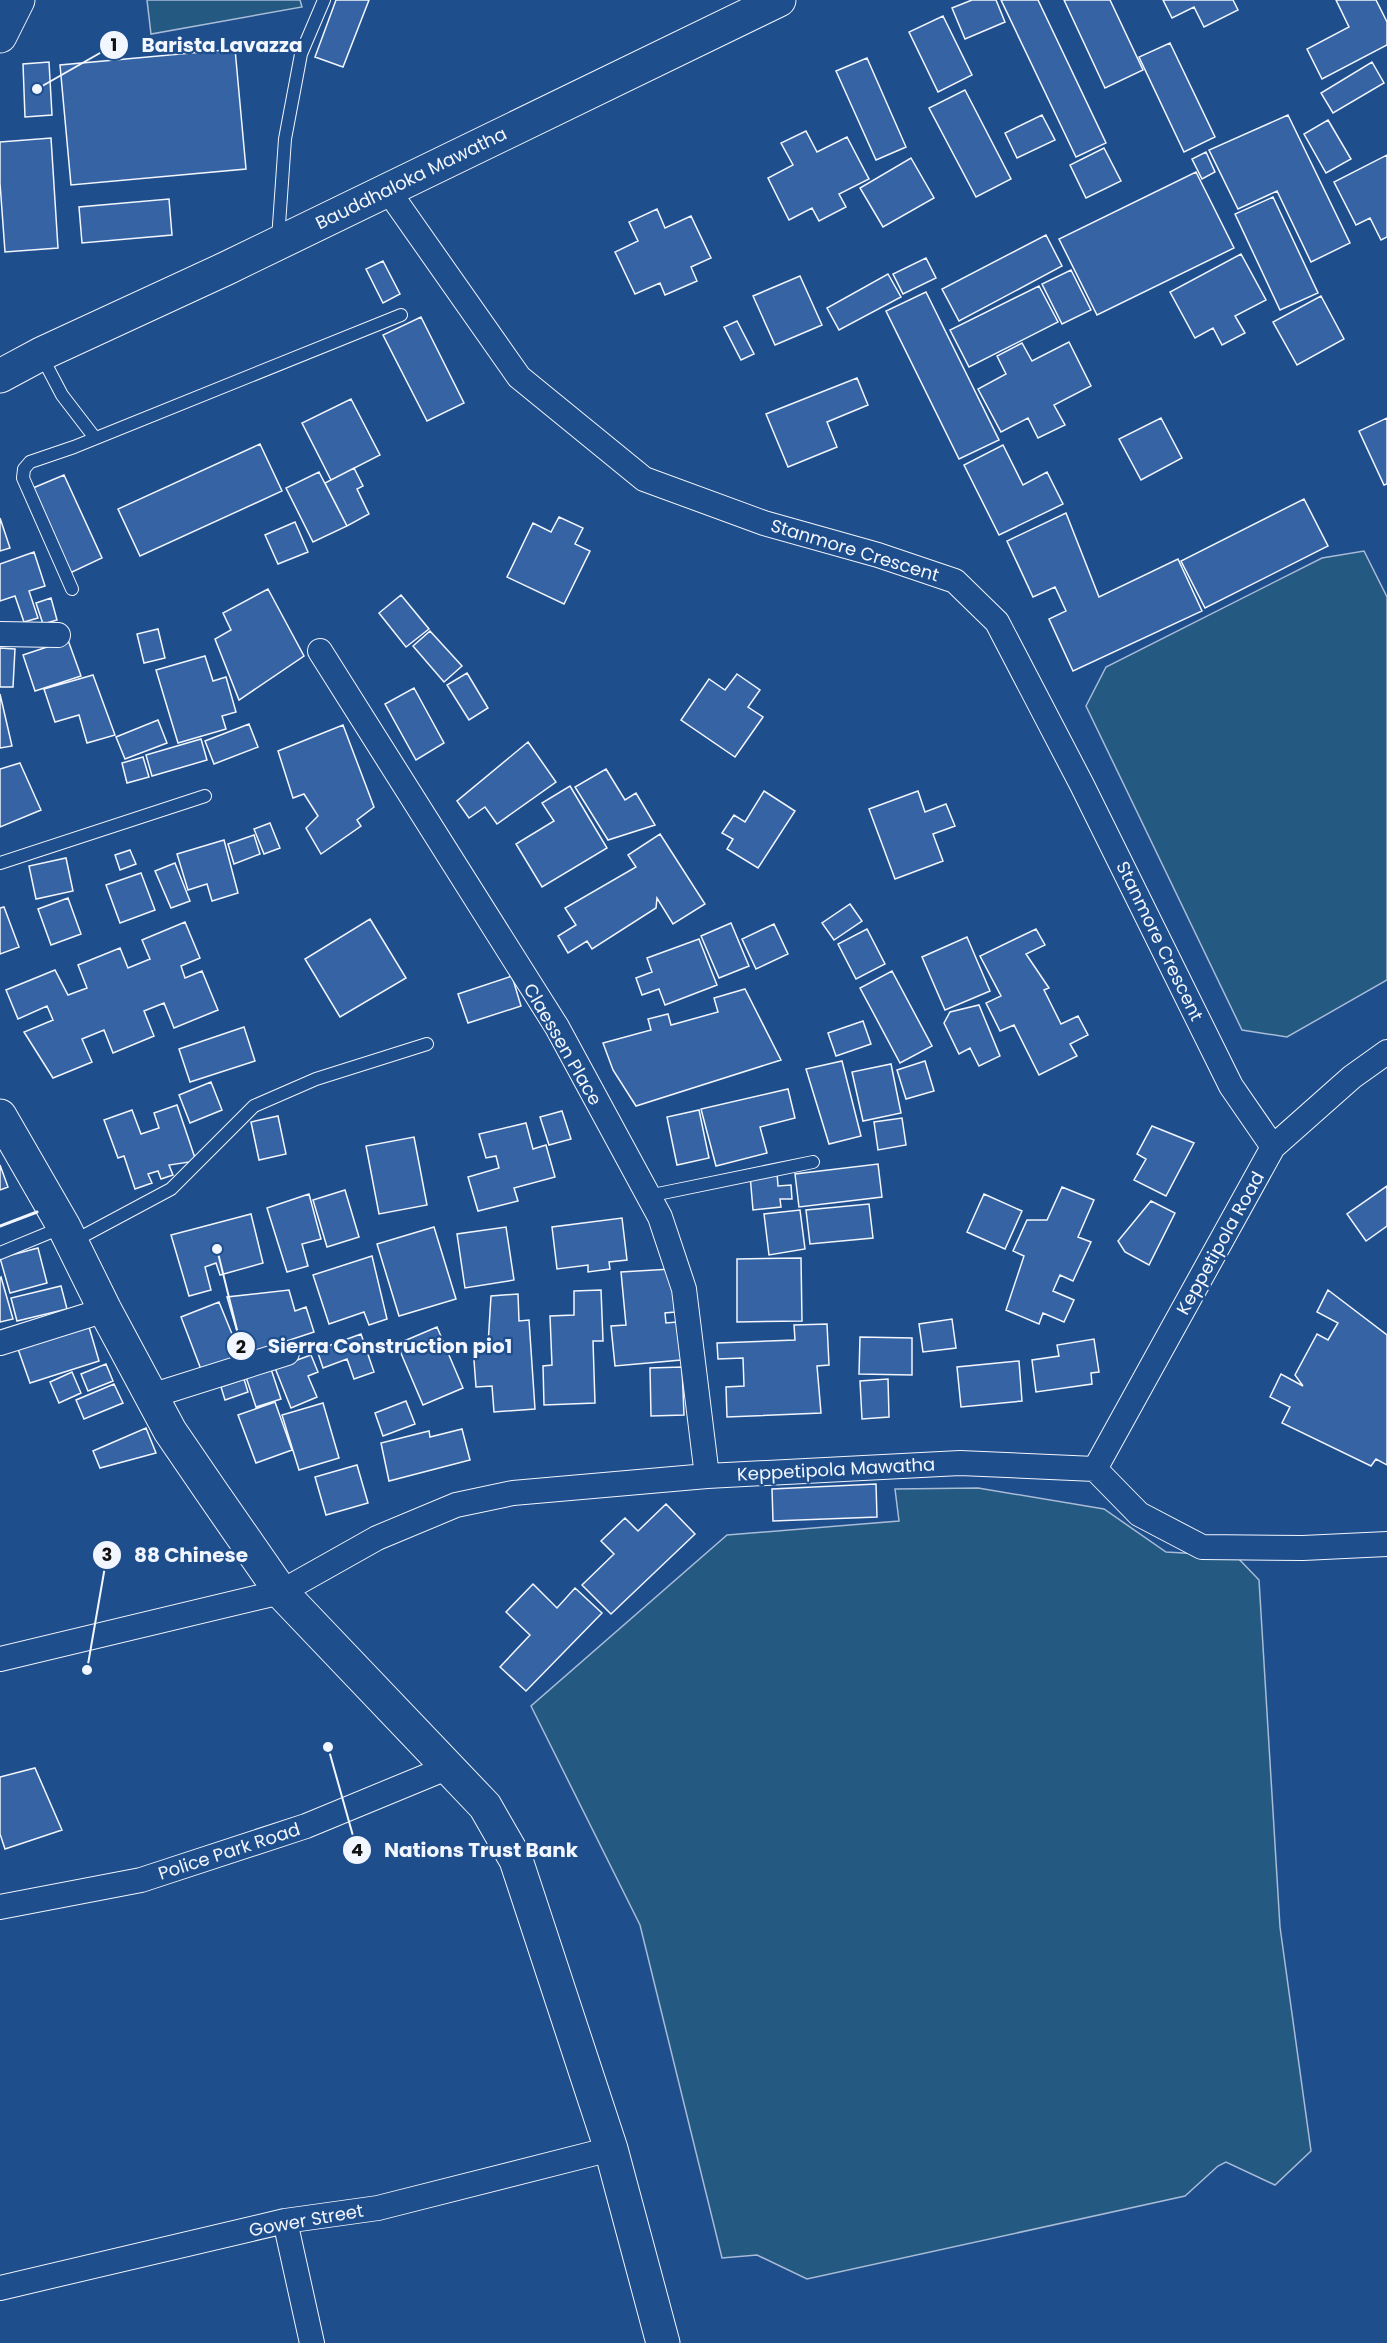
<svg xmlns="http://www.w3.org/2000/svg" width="1387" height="2343" viewBox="0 0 1387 2343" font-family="Poppins,sans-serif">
<rect width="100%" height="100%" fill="#1f4e8c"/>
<path fill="#245a82" stroke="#a8bbd7" stroke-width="1.5" d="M147,0h153l2,7 -151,27z
M1364,551l23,46v383l-100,57 -45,-7 -156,-324 20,-39 216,-109z
M978,1488l126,21 62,43 70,4 23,24 21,347 31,224 -36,34 -49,-23 -8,4 -33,30 -378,83 -50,-24 -35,3 -82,-333 -109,-219 196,-171 172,-14 -4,-32z"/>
<path fill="#3563a3" stroke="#f2f6ff" stroke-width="1.5" d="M336,0h33l-26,67 -28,-10z
M972,0h24l9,22 -40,17 -13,-31z
M1001,0h37l68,143 -30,14z
M1064,0h46l33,70 -38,18z
M1163,0h70l5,10 -34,17 -10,-20 -22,11z
M1336,0h40l11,22v23l-65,34 -15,-30 42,-22z
M943,16l29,59 -34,17 -29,-60z
M1170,43l45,94 -31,15 -45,-95z
M235,49l11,120 -175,16 -11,-120z
M867,58l39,89 -30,13 -40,-89z
M49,62l3,53 -27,2 -2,-53z
M1372,62l12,21 -51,30 -12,-20z
M965,90l46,89 -35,18 -47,-89z
M1042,115l13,25 -38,18 -12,-25z
M1288,115l62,128 -39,19 -34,-71 -39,18 -29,-59z
M1328,120l23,39 -25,14 -22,-39z
M806,131l11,21 30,-15 22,42 -30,15 7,13 -27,14 -7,-13 -23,12 -21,-42 25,-13 -12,-22z
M51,138l7,110 -53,4 -5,-69v-41z
M1104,148l17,33 -35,17 -16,-33z
M1206,152l9,20 -13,7 -10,-20z
M1387,155v82l-6,3 -11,-22 -14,7 -22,-43z
M911,158l23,40 -51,29 -23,-39z
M1196,172l38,76 -137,67 -38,-76z
M1273,197l45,96 -38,17 -45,-96z
M169,199l3,36 -90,8 -3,-36z
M657,209l8,19 26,-12 20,42 -20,9 6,14 -32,14 -5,-12 -25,11 -20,-42 23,-11 -9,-19z
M1046,235l16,31 -103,55 -17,-32z
M1241,254l25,46 -31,16 10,17 -23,12 -9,-17 -18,10 -25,-46z
M926,258l10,20 -33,16 -10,-20z
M383,261l17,33 -17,9 -17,-34z
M1071,270l20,40 -29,14 -20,-40z
M888,274l13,23 -62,33 -12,-22z
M800,276l22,49 -47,20 -22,-49z
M1039,286l19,36 -89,45 -19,-37z
M926,292l73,148 -40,19 -73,-148z
M1321,296l23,43 -47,26 -24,-43z
M421,317l43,86 -37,18 -44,-86z
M737,321l17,33 -13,6 -17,-33z
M1069,342l22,44 -37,19 11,20 -27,13 -10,-20 -27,14 -23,-43 28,-15 -9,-18 25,-13 10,18z
M857,378l11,27 -41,17 10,25 -49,20 -22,-53z
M351,399l29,56 -49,25 -29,-57z
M1161,418l21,40 -41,22 -22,-41z
M1387,418v66l-3,1 -25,-54z
M260,444l22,47 -142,65 -22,-47z
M1003,445l20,40 24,-13 16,32 -64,31 -35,-70z
M354,468l9,18 -6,3 12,25 -22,12 -22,-43z
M319,472l28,54 -34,16 -27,-54z
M64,475l38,83 -32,15 -37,-85z
M1304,499l24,47 -123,62 -24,-47z
M1066,513l33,84 79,-38 24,52 -129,60 -24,-52 17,-8 -11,-24 -22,10 -26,-56z
M559,517l24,11 -8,16 15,7 -26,53 -57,-27 26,-54 18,9z
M0,518l10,30 -10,3z
M295,522l13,30 -30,12 -13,-29z
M34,552l11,34 -16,5 9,27 -14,4 -9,-26 -15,5v-37z
M268,589l36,67 -65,44 -24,-61 16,-9 -8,-17z
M401,595l28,34 -23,18 -27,-34z
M51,598l6,22 -14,4 -7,-21z
M158,629l7,29 -21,5 -7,-29z
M430,631l32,35 -18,16 -31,-36z
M68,640l13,36 -46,15 -12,-36z
M0,648l15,1 -2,38h-13z
M205,656l8,25 13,-4 10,35 -14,4 4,13 -48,14 -22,-73z
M467,673l21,35 -19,12 -22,-35z
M737,674l23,16 -12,17 15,10 -28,40 -54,-37 28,-41 16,11z
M93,675l22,60 -28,8 -8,-28 -24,7 -11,-33z
M414,688l30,55 -28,17 -31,-56z
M0,694l12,52 -12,2z
M158,720l9,23 -42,16 -9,-22z
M249,724l9,23 -44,17 -9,-23z
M343,725l31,82 -17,13 4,6 -40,28 -15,-26 12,-12 -14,-22 -11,4 -15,-47z
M201,739l6,21 -55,16 -6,-21z
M528,742l28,40 -59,42 -12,-17 -16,11 -12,-17z
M143,757l6,20 -22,6 -5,-20z
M20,763l21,47 -41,17v-58z
M606,769l19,31 11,-7 19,32 -47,15 -33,-53z
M570,786l37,62 -65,39 -26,-43 38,-23 -12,-18z
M764,791l31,20 -37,57 -31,-19 6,-10 -11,-6 12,-18 11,7z
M918,791l7,21 21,-8 9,22 -22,8 10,27 -48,18 -26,-70z
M270,823l10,25 -16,6 -10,-25z
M660,834l45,70 -32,20 -16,-26 -1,10 -64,41 -5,-8 -19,12 -10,-17 18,-11 -11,-17 71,-41 -8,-12z
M254,835l6,19 -26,10 -6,-20z
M224,840l14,53 -26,8 -5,-17 -19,6 -11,-36z
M130,850l6,14 -16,6 -5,-15z
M66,858l7,33 -37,8 -7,-33z
M175,863l15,38 -19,7 -16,-37z
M141,873l14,37 -35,13 -14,-38z
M68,898l13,36 -30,11 -13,-36z
M850,904l12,17 -28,19 -12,-17z
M4,907l15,40 -19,7v-46z
M370,919l36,59 -66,39 -35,-58z
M185,922l15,36 -19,8 4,12 17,-7 16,39 -44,18 -10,-25 -20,8 10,25 -41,17 -9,-23 -22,9 10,23 -39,16 -29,-46 29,-12 -6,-14 -29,13 -12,-29 49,-20 13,25 19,-7 -9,-23 42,-17 8,20 22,-9 -8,-19z
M731,923l18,43 -30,12 -18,-42z
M774,924l14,30 -32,15 -14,-30z
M867,929l18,35 -29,15 -18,-35z
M1036,929l9,16 -19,9 23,34 -5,2 17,34 17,-8 10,19 -18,9 7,12 -38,19 -25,-50 -14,6 -14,-28 15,-7 -21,-40z
M967,937l23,54 -45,19 -23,-53z
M699,939l18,46 -52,20 -6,-16 -17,6 -6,-17 16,-6 -5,-14z
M892,971l40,75 -32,17 -40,-75z
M512,976l9,30 -53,17 -10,-29z
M745,989l36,71 -145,46 -23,-36 -10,-27 48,-13 -3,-11 20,-5 3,11 47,-13 -4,-14z
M979,1005l21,51 -21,10 -9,-18 -11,6 -15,-31 6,-11z
M863,1021l8,23 -35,12 -8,-23z
M244,1027l11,34 -65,21 -11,-33z
M842,1061l19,75 -32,8 -23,-75z
M925,1061l9,30 -28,8 -9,-29z
M891,1064l10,49 -38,8 -11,-49z
M211,1082l11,28 -32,13 -11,-28z
M788,1089l7,29 -35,9 7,26 -51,13 -15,-57z
M177,1105l19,56 -27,4 4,10 -12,4 -3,-8 -10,3 4,9 -17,6 -11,-33 -6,2 -14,-38 28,-10 9,24 18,-6 -5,-15z
M699,1110l10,48 -32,7 -10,-48z
M562,1111l9,28 -22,6 -9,-28z
M278,1116l8,38 -27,6 -8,-38z
M902,1118l4,27 -28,5 -4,-28z
M526,1123l7,26 13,-4 9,32 -41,11 4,13 -40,10 -10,-34 31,-9 -3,-12 -10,2 -7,-24z
M1152,1126l42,17 -28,53 -32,-16 12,-21 -9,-5z
M414,1137l13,68 -48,9 -13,-68z
M878,1164l4,33 -83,10 -4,-33z
M0,1165l8,22 -8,3z
M777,1173l1,13 13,-1 1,14h-12l1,8 -28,3 -3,-35z
M1387,1186v40l-21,15 -19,-27z
M1062,1187l32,13 -16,37 13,5 -18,39 -13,-6 -7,16 21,9 -10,22 -21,-9 -4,11 -33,-14 18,-54 -11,-5 14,-31h20z
M345,1190l14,47 -32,10 -14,-47z
M309,1194l12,45 -19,5 6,22 -21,6 -20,-64z
M984,1194l38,17 -17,38 -38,-17z
M1151,1201l24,12 -26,52 -24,-13 -7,-11z
M869,1204l4,34 -63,6 -4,-34z
M800,1210l5,39 -36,6 -5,-41z
M251,1214l12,49 -43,12 -4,-12 -11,4 6,23 -22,6 -18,-61z
M622,1218l5,42 -18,2 1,7 -22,3v-7l-31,4 -5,-42z
M434,1227l22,72 -57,17 -22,-72z
M506,1227l8,53 -49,8 -8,-54z
M38,1248l9,35 -37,10 -10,-35z
M372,1256l15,63 -18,6 -5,-13 -35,12 -16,-49z
M801,1258l1,63 -65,1v-63z
M671,1269l4,43 -10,1 1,10 11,-1 4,38 -66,6 -4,-40 15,-1 -5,-53z
M1,1277l12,42 -13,3v-44z
M61,1286l6,23 -50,12 -6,-23z
M289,1290l6,21 11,-4 8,25 -70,23 -17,-58z
M601,1290l2,51h-10l2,62 -51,2 -1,-39 9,-1 -2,-49 24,-1v-24z
M1328,1290l59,45v130l-11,-6 -5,7 -89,-43 8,-16 -20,-10 11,-23 22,12 -8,-11 22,-41 11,6 10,-17 -21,-11z
M518,1294l1,27 10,-1 6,89 -41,3 -2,-26 -16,1 -3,-40 15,-2 3,-49z
M219,1302l22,54 -39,16 -21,-55z
M952,1319l4,29 -33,4 -4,-28z
M827,1324l2,41 -12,1 4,47 -94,4 -1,-30 18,-1 -1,-28 -25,1 -1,-16 78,-3 -1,-15z
M89,1327l10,34 -69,22 -12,-34z
M437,1327l26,61 -40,17 -26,-61z
M361,1334l13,38 -20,7 -7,-20 -24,9 -6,-18z
M860,1337l52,1v37l-53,-1z
M1094,1339l5,33 -8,1 1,11 -56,8 -4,-32 27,-4 -2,-11z
M311,1355l7,17 -10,4 9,21 -26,11 -16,-40z
M1019,1361l3,40 -61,6 -4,-40z
M106,1364l7,17 -25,10 -7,-17z
M682,1367l2,48 -33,1 -1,-48z
M271,1369l10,30 -25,8 -10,-30z
M72,1372l9,21 -22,10 -9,-21z
M244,1379l4,13 -23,8 -4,-13z
M888,1379l1,38 -27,2 -2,-38z
M114,1384l9,19 -39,16 -8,-19z
M406,1401l9,23 -32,12 -8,-23z
M275,1402l17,48 -36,13 -18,-48z
M323,1403l16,55 -40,12 -17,-55z
M146,1428l10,25 -56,15 -7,-17z
M462,1429l8,31 -81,21 -8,-38 48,-12 1,6z
M357,1465l11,38 -42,12 -11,-38z
M876,1484l1,33 -104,4 -1,-32z
M666,1504l29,30 -84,80 -29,-29 32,-31 -13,-13 24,-23 13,13z
M533,1584l24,24 18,-20 27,25 -76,78 -26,-24 30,-32 -24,-23z
M35,1768l27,62 -57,19 -5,-15v-57z"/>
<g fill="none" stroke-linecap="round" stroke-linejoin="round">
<defs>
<path id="lane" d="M278,239l7,-100 16,-85 23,-54
M41,355l21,40 33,43
M72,589l-49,-111 1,-9 6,-7 44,-15 327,-132
M0,863l205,-67
M648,1196l165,-34
M72,1242l99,-53 83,-83 62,-27 111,-35
M0,1253l63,-26"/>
<path id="street" d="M387,189l132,188 125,102 120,44 114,32 77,26 42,41 85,163 149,301 42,61
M0,634l58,1
M320,651l237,376 103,190 24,72 23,187
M0,1343l105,-33
M151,1396l136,-43
M1095,1469l178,-322 79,-70 35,-25
M0,1659l281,-67 96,-54 79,-33 57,-12 194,-17 253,-13 135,6 44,45 63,33 101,1 84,-4
M0,1907l141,-27 165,-54 143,-59
M285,2221l27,122
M0,2288l285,-67 93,-13 233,-59"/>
<path id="primary" d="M0,376l41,-22 186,-86 552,-268"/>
<path id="highway" d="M0,36l18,-36
M0,1116l64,111 41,83 65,121 41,60 70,101 204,214 31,54 95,289 52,194"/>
</defs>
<use href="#lane" stroke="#f2f6ff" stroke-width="14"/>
<use href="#street" stroke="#f2f6ff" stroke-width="26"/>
<use href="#primary" stroke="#f2f6ff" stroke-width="35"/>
<use href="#highway" stroke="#f2f6ff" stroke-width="35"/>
<use href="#lane" stroke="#1f4e8c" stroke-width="12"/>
<use href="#street" stroke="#1f4e8c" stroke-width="24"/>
<use href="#primary" stroke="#1f4e8c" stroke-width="33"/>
<use href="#highway" stroke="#1f4e8c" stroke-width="33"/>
<path stroke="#f2f6ff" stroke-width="3" d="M0,1226l37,-14"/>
</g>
<g text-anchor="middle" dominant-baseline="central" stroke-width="4.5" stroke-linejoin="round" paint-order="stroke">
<g font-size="18" fill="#f2f6ff" stroke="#1f4e8c">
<text transform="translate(411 178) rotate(-26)">Bauddhaloka Mawatha</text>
<text transform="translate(855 550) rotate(17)">Stanmore Crescent</text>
<text transform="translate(1160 941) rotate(64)">Stanmore Crescent</text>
<text transform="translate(563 1044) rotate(60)">Claessen Place</text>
<text transform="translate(1220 1243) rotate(-61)">Keppetipola Road</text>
<text transform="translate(836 1469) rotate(-3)">Keppetipola Mawatha</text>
<text transform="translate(229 1851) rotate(-18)">Police Park Road</text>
<text transform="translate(306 2220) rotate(-10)">Gower Street</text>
</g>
</g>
<path fill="none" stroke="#f2f6ff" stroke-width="2" d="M37 89L114 45M217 1249L241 1346M87 1670L107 1555M328 1747L357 1850"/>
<g fill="#f2f6ff" stroke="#1f4e8c" stroke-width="2">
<circle cx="37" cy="89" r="6"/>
<circle cx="217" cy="1249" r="6"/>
<circle cx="87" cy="1670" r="6"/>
<circle cx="328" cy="1747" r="6"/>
<circle cx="114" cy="45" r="15"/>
<circle cx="241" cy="1346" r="15"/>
<circle cx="107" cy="1555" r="15"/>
<circle cx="357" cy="1850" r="15"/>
</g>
<g font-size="18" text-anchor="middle" font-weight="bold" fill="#111">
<text x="114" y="51">1</text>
<text x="241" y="1353">2</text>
<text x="107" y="1561">3</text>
<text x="357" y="1856">4</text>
</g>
<g font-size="20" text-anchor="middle" font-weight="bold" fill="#f2f6ff" stroke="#1f4e8c" stroke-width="4.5" stroke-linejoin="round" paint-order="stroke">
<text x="222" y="52">Barista Lavazza</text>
<text x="390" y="1353">Sierra Construction pio1</text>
<text x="191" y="1562">88 Chinese</text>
<text x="481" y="1857">Nations Trust Bank</text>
</g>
</svg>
